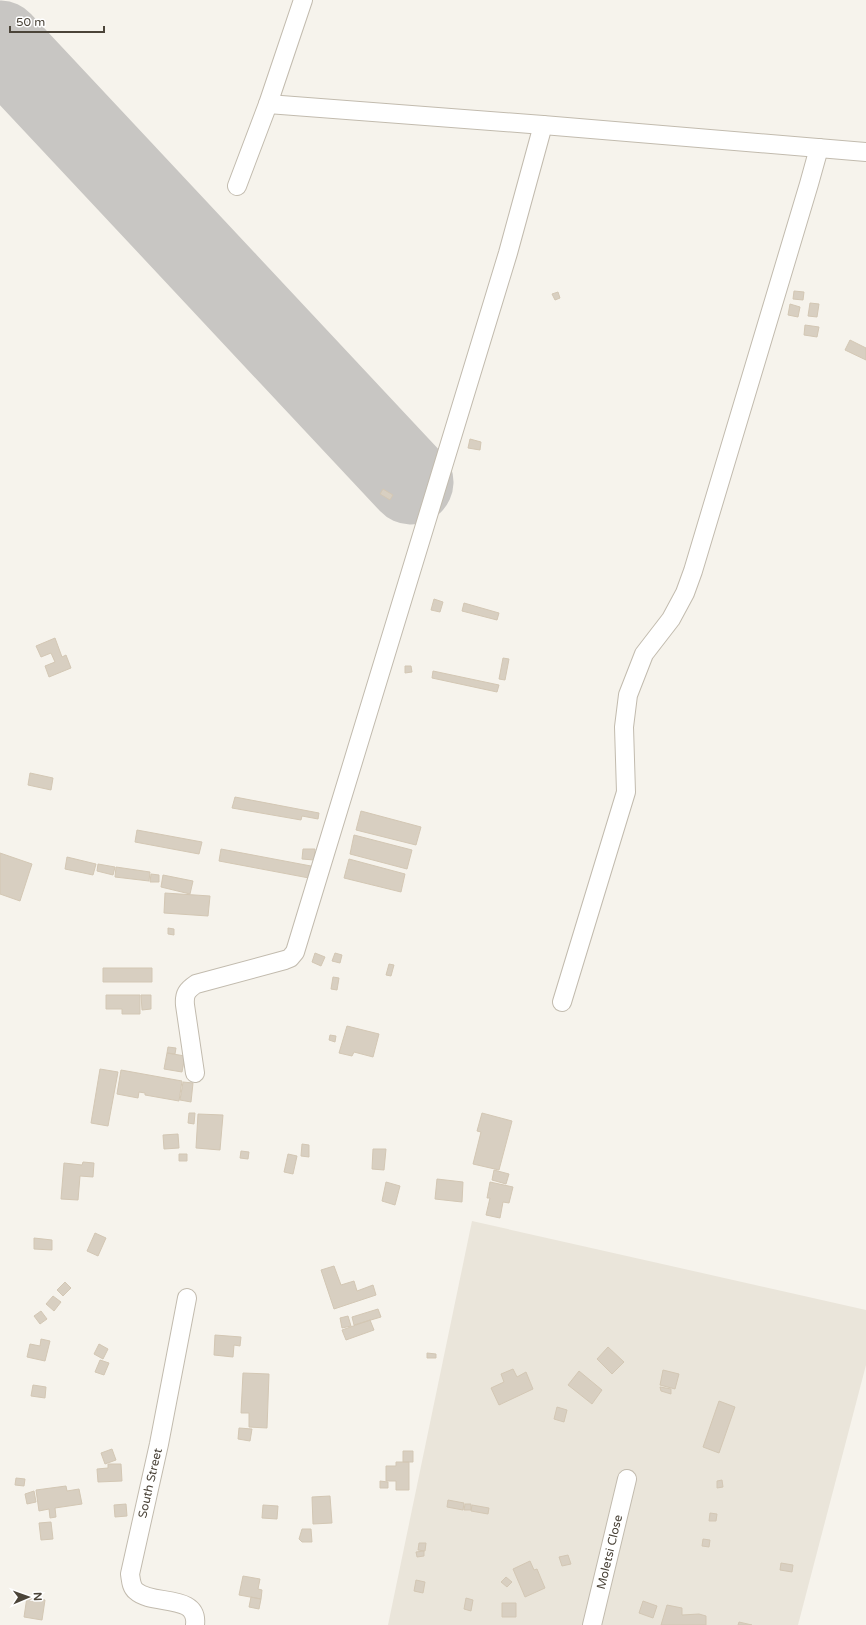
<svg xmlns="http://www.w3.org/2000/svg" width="866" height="1625" viewBox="0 0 866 1625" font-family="'Varela Round',sans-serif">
<rect width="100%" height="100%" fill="#f6f3ec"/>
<path fill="#eae5da" d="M472,1221l394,89v55l-68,260h-410z"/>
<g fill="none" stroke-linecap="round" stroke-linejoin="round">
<path stroke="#c8c6c3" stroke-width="85" d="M0,43l411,439"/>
</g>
<path fill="#d8cfc1" stroke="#d3c7b4" d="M794,291l10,1 -1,8 -10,-1z
M558,292l2,6 -5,2 -3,-6z
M810,303l9,1 -2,13 -9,-1z
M790,304l10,3 -2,10 -10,-2z
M805,325l14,2 -2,10 -13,-2z
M850,340l16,8v12l-21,-10z
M470,439l11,3 -1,8 -12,-2z
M383,489l10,6 -3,5 -10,-6z
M434,599l9,3 -3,10 -9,-2z
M464,603l35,10 -2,7 -35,-9z
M55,638l7,19 4,-2 5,13 -22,9 -4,-11 10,-4 -4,-9 -10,4 -5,-11z
M503,658l6,1 -4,21 -6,-1z
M405,666h6l1,6 -7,1z
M433,671l66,14 -2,7 -65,-14z
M30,773l23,5 -2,12 -23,-5z
M235,797l84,16 -1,6 -16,-3 -1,4 -69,-12z
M361,811l60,16 -5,18 -60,-15z
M137,830l65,12 -3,12 -64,-12z
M354,835l58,15 -5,19 -57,-15z
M221,849l90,17 -2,12 -90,-17z
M303,849h12l-1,11 -12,-1z
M0,853l32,11 -12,37 -20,-7z
M67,857l29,7 -3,11 -28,-6z
M349,859l56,15 -4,18 -57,-14z
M98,864l17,3 -2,8 -16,-4z
M116,867l34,5 -1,9 -34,-4z
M151,874l8,1v7h-9z
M163,875l30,6 -3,13 -29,-7z
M165,893l45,3 -2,20 -44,-3z
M168,928l6,1v6l-6,-1z
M315,953l10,4 -4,9 -9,-4z
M335,953l7,2 -2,8 -8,-2z
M389,964l5,1 -3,11 -5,-1z
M103,968h49v14h-49z
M333,977l6,1 -2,12 -6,-1z
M106,995h34v19h-18v-5h-16z
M141,995h10v14l-9,1z
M347,1026l32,8 -6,23 -19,-5 -2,4 -13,-3z
M330,1035l6,1 -1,6 -6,-2z
M168,1047l8,1 -1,6 -8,-1z
M167,1053l18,3 -3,16 -18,-3z
M100,1069l18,3 -10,54 -17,-3z
M121,1070l61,11 -3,20 -34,-6v-2l-6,-1 -1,6 -21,-4z
M183,1082l10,1 -2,19 -11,-2z
M189,1113h6l-1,11 -6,-1z
M482,1113l30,8 -13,49 -26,-6 8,-32 -4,-1z
M198,1114l25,1 -3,35 -24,-2z
M178,1134l1,14 -15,1 -1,-14z
M302,1144l7,1v12l-8,-1z
M373,1149h13l-2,21 -12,-1z
M241,1151l8,1 -1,7 -8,-1z
M179,1154h8v7h-8z
M288,1154l9,2 -4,18 -9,-2z
M83,1162l11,1 -1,14 -13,-1 -2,24 -17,-1 3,-36 18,2z
M494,1170l15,4 -3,10 -14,-4z
M437,1179l26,3 -1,20 -27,-3z
M386,1182l14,4 -5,19 -13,-4z
M490,1182l23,5 -4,16 -6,-1 -3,16 -14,-3 4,-17h-3z
M95,1233l11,5 -8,18 -11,-5z
M34,1238l18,2v10l-18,-1z
M334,1266l7,19 13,-4 3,10 16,-6 3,10 -42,14 -13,-39z
M65,1282l6,6 -8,8 -6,-6z
M53,1296l8,6 -7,9 -8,-7z
M378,1309l3,8 -27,8 -2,-8z
M41,1311l6,8 -7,5 -6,-8z
M348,1316l3,10 -9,2 -2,-10z
M370,1320l4,10 -28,10 -4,-10z
M215,1335l26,2 -1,9 -6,-1 -1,12 -19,-2z
M41,1339l9,2 -5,20 -18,-4 3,-13 10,2z
M99,1344l9,5 -5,10 -9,-5z
M608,1347l16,15 -12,12 -15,-15z
M427,1353l9,1v4h-9z
M100,1360l9,3 -5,12 -9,-3z
M513,1369l4,8 9,-5 7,17 -34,16 -8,-17 13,-6 -3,-8z
M663,1370l16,4 -4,15 -15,-4z
M579,1371l23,19 -10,14 -24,-19z
M243,1373l26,1 -2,54 -18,-1v-14h-8z
M33,1385l13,2 -1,11 -14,-2z
M660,1387l11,2v5l-10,-3z
M719,1401l16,6 -16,46 -16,-6z
M557,1407l10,3 -3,12 -10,-3z
M239,1428l13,1 -2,12 -12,-2z
M112,1449l4,11 -11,4 -4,-11z
M403,1451h10v11h-10z
M396,1462h13v28h-13v-9h-10v-15h10z
M108,1464h13l1,17 -24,1 -1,-13 11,-1z
M16,1478l9,1 -1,7 -9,-1z
M722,1480l1,7 -6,1v-7z
M380,1481l8,1v6h-8z
M66,1486l1,5 12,-2 3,15 -27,4 1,9 -6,1 -1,-9 -10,2 -3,-21z
M34,1491l2,11 -9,2 -2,-10z
M330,1496l2,27 -19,1 -1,-27z
M448,1500l16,3 -1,7 -16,-3z
M126,1504l1,12 -12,1 -1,-12z
M465,1504h6v6h-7z
M263,1505l15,1 -1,13 -15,-1z
M472,1505l17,3 -1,6 -17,-3z
M710,1513l7,1 -1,7h-7z
M51,1522l2,17 -12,1 -2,-17z
M302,1529h9l1,13h-10l-3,-3z
M703,1539l7,1 -1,7 -7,-1z
M419,1543h7l-1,8 -7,-1z
M424,1551v5l-7,1 -1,-5z
M568,1555l3,9 -9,2 -3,-9z
M530,1561l4,9 3,-1 8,19 -20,9 -12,-28z
M781,1563l12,2 -1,7 -12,-2z
M243,1576l17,3 -2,10 4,1 -1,9 -22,-4z
M506,1577l6,5 -5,5 -6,-5z
M416,1580l9,2 -2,11 -9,-2z
M27,1597l18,3 -3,20 -18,-3z
M251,1597l10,2 -2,10 -10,-2z
M466,1598l7,2 -2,11 -7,-2z
M643,1601l14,5 -4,12 -14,-5z
M502,1603h14v14h-14z
M667,1605l15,3v7l17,-1 7,2v9h-45z
M739,1622l13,3h-14z"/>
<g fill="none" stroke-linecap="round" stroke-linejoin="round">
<defs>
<g id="minor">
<path d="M268,104l275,21 323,27"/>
<path d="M237,186l31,-82 35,-104"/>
<path d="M562,1002l64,-210 -2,-65 4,-32 16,-41 27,-35 14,-26 8,-22 116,-387 10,-36"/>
<path d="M195,1073l-10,-68c-1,-11 2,-15 11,-21l89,-24 5,-2 5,-6 213,-699 35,-128"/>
<path d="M187,1298l-28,146 -29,130c1,6 1,13 6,17 16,15 63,2 59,34"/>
<path id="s1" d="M592,1625l35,-146"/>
</g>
</defs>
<use href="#minor" stroke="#c2bbae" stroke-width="20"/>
<use href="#minor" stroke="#fff" stroke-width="18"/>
</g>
<g text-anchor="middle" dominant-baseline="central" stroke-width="4" stroke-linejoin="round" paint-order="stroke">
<g font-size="12" fill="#4b4439" stroke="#fff">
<text transform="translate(150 1483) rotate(-77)">South Street</text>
<text stroke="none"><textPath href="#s1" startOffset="75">Moletsi Close</textPath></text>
</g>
</g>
<g transform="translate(28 1597) rotate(88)" stroke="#ffffff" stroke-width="3" paint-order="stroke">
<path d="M0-3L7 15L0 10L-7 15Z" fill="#4b4439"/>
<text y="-6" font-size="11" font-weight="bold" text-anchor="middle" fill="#4b4439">N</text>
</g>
<path d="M10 26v6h94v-6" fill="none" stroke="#4b4439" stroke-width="2"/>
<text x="16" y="26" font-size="12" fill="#4b4439" stroke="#ffffff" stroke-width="3" paint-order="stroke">50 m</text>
</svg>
